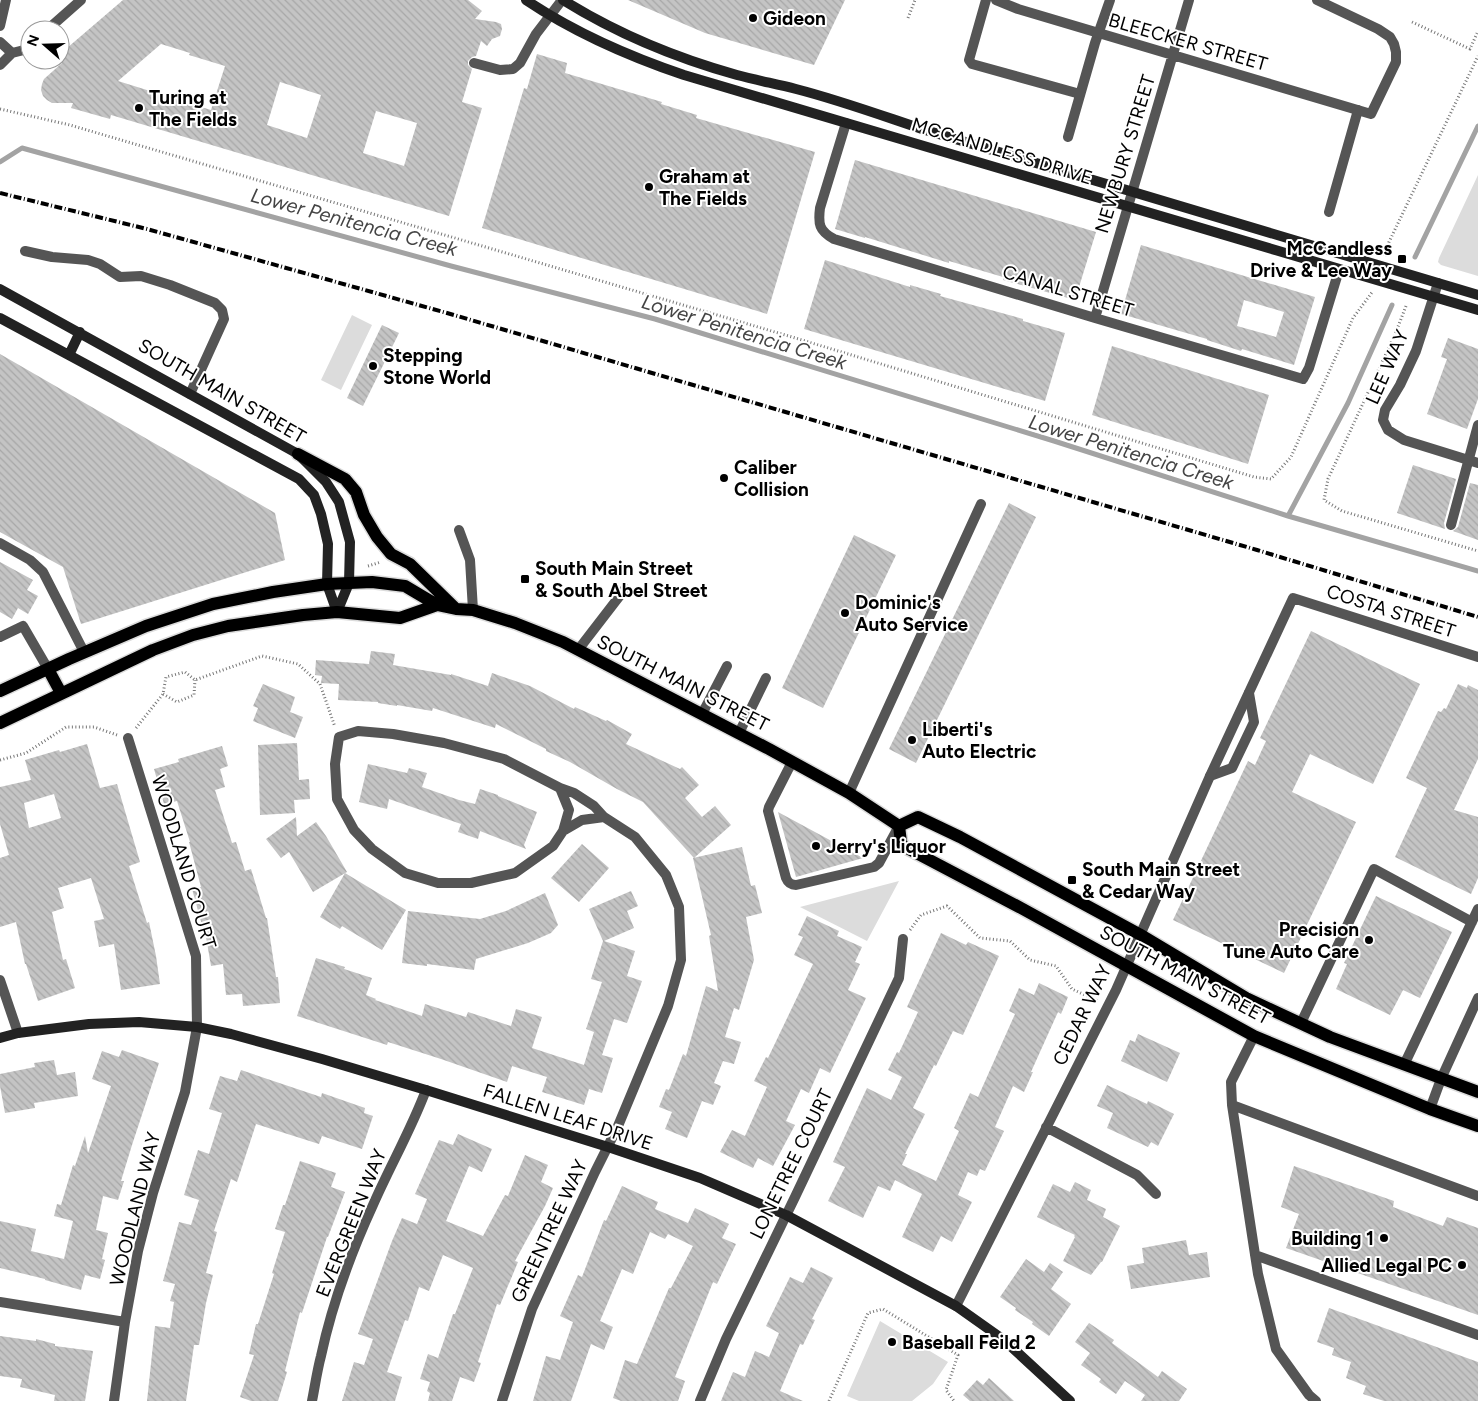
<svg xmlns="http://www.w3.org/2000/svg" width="1478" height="1401" viewBox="0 0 1478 1401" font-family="Figtree,sans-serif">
<defs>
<pattern id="building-back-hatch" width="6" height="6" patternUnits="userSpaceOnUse" patternTransform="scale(1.25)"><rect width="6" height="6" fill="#c4c4c4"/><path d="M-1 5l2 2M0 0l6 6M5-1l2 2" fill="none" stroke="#a7a7a7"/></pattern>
</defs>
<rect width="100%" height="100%" fill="#fff"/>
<path fill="#dcdcdc" d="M1478,175v101l-37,-11 -3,-3 1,-4z
M352,315l20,10 -31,65 -20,-10z
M899,881l-32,60 -67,-34z
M880,1321l68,41 -15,22 -21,17h-53l-12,-5z"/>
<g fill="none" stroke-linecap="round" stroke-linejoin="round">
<path stroke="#a3a3a3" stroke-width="5" d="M0,162l22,-14 429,118 204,53 399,122 234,75 190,55
M1415,257l63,-131
M1288,516l60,-113 44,-98"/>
</g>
<path fill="url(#building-back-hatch)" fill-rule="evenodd" d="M123,0h345l14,11 -7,8 21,3 5,2 1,5 -2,7 -8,3 -5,7 -6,-5 -5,15 -4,1 -4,4v4l4,4 -10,33 20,6 -33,108 -338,-101 -1,4 -39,-11 2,-5h-21l-5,-3 -4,-4 -2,-6 1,-6 2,-5 18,-16 -3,-3 1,-6zM161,44l29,9 -1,2 36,11 -14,44 -93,-29zM280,82l41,13 -14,43 -40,-13zM376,111l41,12 -13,43 -41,-13z
M628,0h217l-31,65 -109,-32z
M537,54l30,9 -2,10 97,29 -1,2 36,11 -1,3 119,34 -48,162 -285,-86 42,-140 3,1z
M855,160l241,72 -21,68 -72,-20v-3l-54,-16v2l-84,-26v1l-30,-9z
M1141,245l174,52 -21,68 -52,-16 -1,2 -34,-11v-1l-86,-25zM1244,300l40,12 -8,25 -39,-11z
M825,260l85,27v-2l31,9 -1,2 83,23v2l42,12 -20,68 -241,-72z
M382,325l17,8 -36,73 -16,-8z
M1448,338l30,11v50l-11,30 -40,-15 20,-55 -6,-2z
M1112,346l157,49 -21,69 -156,-49z
M0,354l275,159 10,47 -204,64 -18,-57 -63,-35z
M1413,465l43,14 -12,44 1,6 -48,-16z
M1470,483l8,2v55l-25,-9 5,-4z
M1009,503l27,14 -120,246 -27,-14z
M854,535l42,20 -73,153 -41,-20z
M0,562l33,18 -6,10 11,6 -10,18 -10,-6 -6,11 -12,-7z
M1311,631l109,53 -47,100 -63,-30 -18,38 64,30 -72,151 -111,-53 75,-159 7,4 11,-24 -6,-3z
M371,651l24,3 -2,11 58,10v-1l37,12 4,-13 38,13 44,23 1,-2 31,14 1,-1 25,14 -6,10 54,25 2,-2 17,18 -14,13 17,19 13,-11 16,19 -37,33 -51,-56 -26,-13 -47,-27 -24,-11v-2l-50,-25 -1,4 -62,-20 -1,3 -35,-6v1l-19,-3v-1l-40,-2 1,-16 -18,-1 1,-7 -7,-1 1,-15 53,4z
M263,684l32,13 -5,15 13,5 -8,21 -42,-17 5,-13 -5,-2z
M1458,684l9,4 1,-3 10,5v69l-24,51 24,7v61l-7,16 -76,-37 32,-69 -21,-10 32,-67 3,1 3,-4 2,1z
M297,743l2,37 10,-1 1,20 -16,1 1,13 -35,2 -2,-70z
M87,744l13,44 17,-4 23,78 -11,4 18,57 2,-1 7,34 4,28 -39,6 -7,-46 -15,3 -5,-26 10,-2 -13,-41 -33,10 6,20 -12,4 11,48 3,-1 9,29 -37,13 -12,-37h-1l-9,-42 -16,5v-69l9,-3 -9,-31v-37l31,-7 -6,-20 34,-10 1,2zM54,794l7,24 -32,10 -5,-25z
M222,746l6,20 -8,3 5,18 -10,3 17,53 4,-1 9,29 6,-2 15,49h1l9,59h2l2,26 -37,3 -1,-12 -16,1 -3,-31 -12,2 -7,-41h-2l-10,-36 9,-2 -12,-45h1l-13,-41 -13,3 -10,-35 25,-7 -1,-3z
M368,764l39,9 2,-5 18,5 -5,14 37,13 16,4 5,-15 18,6v1l39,16 -13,33 2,4 -46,-18 -2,8 -20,-7 3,-8 -72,-25 -2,10 -28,-7z
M778,812l85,46 -67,19z
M296,817l1,19 19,-14 10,14 21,36 -34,20 -24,-40 -8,6 -15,-19z
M582,844l27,24 -30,34 -28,-24z
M742,847l9,39 4,-1 7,28 -16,4 8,43 -15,50 -5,-2 -9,29 16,5 -7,22 -11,-3 -9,22 7,3 -8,19 -11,-4 -15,37 -22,-9 7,-17 -13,-5 7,-18 3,1 14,-36 3,2 20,-70 12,5 -9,-55 2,-1 -18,-77z
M345,873l61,37 -24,40 -40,-24 -2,3 -20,-12z
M631,891l7,15 -11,5 7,17 -30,13 31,10 -8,25 15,5 -15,42 -13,-4 -12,36 11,3 -11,35 -13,-4 -5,16 -42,-13 5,-15 -35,-11 -5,16 -66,-23 -53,-17 -1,3 -90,-29 19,-58 29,9 -1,2 28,9 -6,17 10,4 -1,1 47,16 3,-12 41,13 2,-5 43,14 5,-17 26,8 -10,31 52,17 10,-33 -8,-3 16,-47 -11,-3 12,-38 -14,-32z
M545,893l13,32 -7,8 -23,10 -52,16 -2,11 -47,-6v2l-25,-3 6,-52 72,8 26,-8z
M1376,896l76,36 -32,66 -17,-8 -13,25 -54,-26 11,-25 -3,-1z
M807,916l32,15 -2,5 25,11 -7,15 5,2 -12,26 18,8 -36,75 -10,-5 -11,25 -8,-4 -15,32 9,4 -22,41 -15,-8 -5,10 -33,-16 12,-22 13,6 22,-49 -13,-6 12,-24 2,1 45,-94 -19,-9 9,-18 -5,-2z
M941,933l25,12 2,-3 31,14 -36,79 -10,-4 -17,35 -2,-1 -21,43 12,6 -20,40h2l-5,11 34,16 23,-50 -5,-3 16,-35 8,4 37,-83 -6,-3 10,-23 15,7 5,-12 29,14 -7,17 -3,-2 -27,60h2l-9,20 -11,-6 -18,41 9,4 -19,40 -5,-2 -3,7 -9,-4 -10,23 14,7 -20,40 -11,-6 -8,16 -31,-15 20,-43 -27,-14 -5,11 -12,-5 -15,32 -35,-17 17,-34 -12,-5 34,-74 24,12 11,-23 -14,-7 9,-18 2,1 19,-41 -11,-5z
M1138,1034l42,19 -13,29 -46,-21 9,-21 5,2z
M122,1050l37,13 -27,82 -11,36h3l-6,19 -15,-4 -7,34 12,3 -6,26 3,1 -5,19 -15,-4 -4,15 -36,-10v-1l-45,-11v-47l36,8 -5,22 33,8 9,-38 -19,-5 3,-12 4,1 12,-40 2,1 10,-30 3,17 23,-67 -19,-7 10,-28 17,6z
M54,1060l3,15 18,-3 3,24 -44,7 1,5 -30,5 -5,-27v-12l35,-7 -1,-4z
M241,1070l80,27 1,-4 43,15 -1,5 9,3 -11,33 -40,-13 -3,8 -63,-20 -19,58 -6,-3 -17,52 3,1 -11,41 7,2 -7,28 -7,42h-5l-8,56h-39l8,-75 15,2 4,-26 -4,-1 5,-17 -12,-3 16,-59 12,3 8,-25 -15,-5 14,-45 11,4 13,-41 -13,-4 11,-33 17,5z
M1107,1085l40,19 1,-3 26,13 -16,32 -7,-4 -3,5 -41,-19 6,-15 -16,-7z
M458,1134l34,15 -10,23 -13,-6 -23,55 37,15 22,-41 3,1 17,-41 23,10 -7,17 12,6 -8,18 -30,55 3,1 -18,43 -3,-1 -19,58 3,1 -7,19 -14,-5 -8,24h-24l2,-8 -3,-2 3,-9 -10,-3 8,-25 10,4 15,-44h2l18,-46 -30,-13 -14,36 -10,-4 -11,34 -3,-1 -18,52 15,5 -7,24h-53l12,-39 10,3 9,-26 -15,-5 34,-93 10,-23 15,6 10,-25 -12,-5 24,-54 14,5z
M300,1161l36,12 -5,14 14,5 -17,45h-1l-25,76 -2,-1 -15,59 2,1 -9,29h-27l-11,-4 14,-42 -5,-1 7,-30h2l16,-50 -2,-1 13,-41 -10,-3 8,-24h2z
M1294,1166l100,35 -1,6 50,19 4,-9 31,11v87l-192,-67 13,-34 -18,-7z
M1075,1182l16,8 -4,10 19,9 -3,8 17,9 -18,36h-1l-10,13 -28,-14 12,-24 -1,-1 1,-1 -38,-18 16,-33 17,8z
M622,1186l36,16 -3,7 33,14 7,-15 34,16 -7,14 14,6 -19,40 -4,-2 -38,95 10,4 -7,20h-57l-8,-3 12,-38 12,4 32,-76h2l22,-42 -25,-12 -3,5 -15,-7 -17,42 -11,-5 -22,52 13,6 -9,23 -13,-6 -20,57h-38l13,-45 14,4 13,-38 -13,-6 18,-41 4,2 22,-57 2,1z
M1186,1240l3,15 18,-3 3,25 -79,12 -4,-23 17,-3 -2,-15z
M1026,1259l18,13 6,-9 13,9 -12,17 20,15 -22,32 -17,-12 1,-2 -18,-12 1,-2 -16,-11z
M811,1267l22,11 -21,41 3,1 -12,25 -3,-1 -20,47 23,10h-82l12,-29 12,5 10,-26 14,6 10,-24 -13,-7 24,-49 13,6z
M1329,1308l149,54v39h-94l-21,-7 3,-8 -20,-8 5,-16 -19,-7 2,-7 -17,-6z
M1089,1323l25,17 -2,3 46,34 4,-6 25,18 -8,12h-38l4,-6 -20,-14 -9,13 -17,-12 2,-3 -20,-14 9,-12 -15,-11z
M0,1336l36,5v-2l19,5v2l38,5 -8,50h-31l1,-6 -35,-8 2,-8 -22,-3z
M989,1378l25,23h-44l-7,-6 14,-15 6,5z"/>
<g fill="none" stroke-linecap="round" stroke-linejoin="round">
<defs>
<path id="primary" d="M298,454l47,25 11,13 8,23 13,22 14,17 19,10 46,45
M48,669l13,24
M0,691l69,-32 77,-33 67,-22 60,-12 54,-8 45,-2 33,4 32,19 19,4 17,1 42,13 48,19 206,107 80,44 50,33
M0,723l153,-73 40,-15 35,-9 75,-11 34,-3 63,6 37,-13
M899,826l2,16 2,4 118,62 233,128 176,73 48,17
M899,826l19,-9 42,20 179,97 107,64 84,39 148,55"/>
</defs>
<use href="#primary" stroke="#dbdbdb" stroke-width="15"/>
<path stroke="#777" stroke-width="3" stroke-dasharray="1 2.5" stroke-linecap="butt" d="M908,18l7,-18
M1412,22l58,27 8,-18
M0,109l70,16 722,212 462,140 17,2 20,-22 62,-139 20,-27
M1385,256l4,-14 89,-186
M1406,306l-10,26 -68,147 -4,21 18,11 136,40
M368,566l13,-4
M163,694l14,8 17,-7 1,-15
M136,728l27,-34 3,-17 19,-5 10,8 67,-24 36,8 22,20 15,43
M0,760l26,-7 40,-26h28l23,8
M910,930l11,-15 26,-9 33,32 30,3 20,19 26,6 16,23 26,12
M829,1401l39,-88 15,-4 75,46 -12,35 8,11"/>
<path stroke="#555" stroke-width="10" d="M986,0l-17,60 3,4 108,30
M0,26l6,-26
M47,30l34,-30
M12,53l12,-3 6,-5
M474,63l26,7 13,-1 7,-6 16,-29 26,-34
M0,65l12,-12 -12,-11
M1068,137l27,-94 15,-43
M1329,212l29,-102
M25,251l27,6 36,3 12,4 20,13 21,-1 29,9 45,18 7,7 2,9 -34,75
M1451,525l27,-100
M459,530l11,30 3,50
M0,543l30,17 13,12 41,80
M0,637l23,-11 25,43
M578,650l47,-61
M702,714l25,-48
M739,733l27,-55
M792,762l-23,45 -1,4 18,67c2,5 5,7 10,7l78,-18 5,-4 20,-37
M1210,776l22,-8 22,-46 -5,-29
M849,793l132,-289
M1301,1023l73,-154 98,53
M1254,1036l-23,46 1,23 26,169 18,75 33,46 7,6
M1404,1065l74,-156
M1232,1105l246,91
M1255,1255l223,80"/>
<path stroke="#555" stroke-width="10" d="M996,0l22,9 353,105 25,-52v-10l-2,-8 -4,-7 -12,-8 -61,-29
M846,123l-26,85c-2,16 -1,23 14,31l261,79 208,61 6,-11 30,-98
M1438,283l-22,68 -16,34 -15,25 -2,10 5,10 16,10 74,23
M1095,318l94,-318
M358,731l35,3 51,9 60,16 56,29 9,22 -6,21 -10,15 -38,27 -44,10h-33l-33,-10 -33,-24 -18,-19 -17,-31 -2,-35 4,-27z
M563,831l19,-11 22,-3
M0,980l18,53
M1430,1109l11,-30 37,-81
M1046,1127l91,48 19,19
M0,1302l125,20
M956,1306l160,-316 94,-214 83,-178 185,59
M114,1401l11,-79 13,-71 15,-58 32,-101 12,-65 -1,-71 -68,-218
M312,1401c3,-15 5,-30 9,-45 11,-52 30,-103 52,-151 17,-39 38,-75 53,-115
M502,1401l30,-92 63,-137 23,-46 50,-120 13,-46 -2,-53 -13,-32 -31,-38 -31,-20 -10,-11 -20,-13 -14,-5
M700,1401l26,-62 69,-142 104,-219 4,-39"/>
<path stroke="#222" stroke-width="10" d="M526,0c49,33 102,56 158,75l794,235
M563,0c53,33 113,58 174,75 19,5 39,9 59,14 43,11 84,26 126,40l556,166
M0,289l298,165 28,28 13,20 11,40 -1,41 -12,29
M0,318l299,161 15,16 7,19 7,30 -1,40 10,28
M69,355l11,-23
M0,1038l18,-5 71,-9 50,-2 58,5 34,7 91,25 104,31 182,57 92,31 86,37 170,91 48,34 66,61"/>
<use href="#primary" stroke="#000" stroke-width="12"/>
<path stroke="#000" stroke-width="4" stroke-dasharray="8 2.5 1 2.5" stroke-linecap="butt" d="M0,193l147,36 300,84 810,237 221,67"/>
</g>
<g fill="#000" stroke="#fff" stroke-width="2">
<circle cx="753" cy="18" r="5"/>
<circle cx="139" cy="108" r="5"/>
<circle cx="649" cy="187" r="5"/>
<rect x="1397" y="254" width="10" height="10" rx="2.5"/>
<circle cx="373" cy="366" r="5"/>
<circle cx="724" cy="478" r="5"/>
<rect x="520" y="574" width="10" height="10" rx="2.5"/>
<circle cx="845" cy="613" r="5"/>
<circle cx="912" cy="740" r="5"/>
<circle cx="816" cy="846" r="5"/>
<rect x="1067" y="875" width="10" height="10" rx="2.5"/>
<circle cx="1369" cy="940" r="5"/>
<circle cx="1384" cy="1238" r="5"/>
<circle cx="1462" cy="1265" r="5"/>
<circle cx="892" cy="1342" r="5"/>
</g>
<g text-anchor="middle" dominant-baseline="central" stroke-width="4" stroke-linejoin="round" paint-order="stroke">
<g font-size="19" font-weight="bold" fill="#000" stroke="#fff" text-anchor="start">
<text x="763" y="18">Gideon</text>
<text x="149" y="97">Turing at<tspan x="149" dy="22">The Fields</tspan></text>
<text x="659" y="176">Graham at<tspan x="659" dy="22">The Fields</tspan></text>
<text x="1392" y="248" text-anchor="end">McCandless<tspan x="1392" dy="22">Drive &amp; Lee Way</tspan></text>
<text x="383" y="355">Stepping<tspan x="383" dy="22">Stone World</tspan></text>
<text x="734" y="467">Caliber<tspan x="734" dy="22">Collision</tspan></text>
<text x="535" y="568">South Main Street<tspan x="535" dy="22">&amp; South Abel Street</tspan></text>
<text x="855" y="602">Dominic's<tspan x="855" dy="22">Auto Service</tspan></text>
<text x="922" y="729">Liberti's<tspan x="922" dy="22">Auto Electric</tspan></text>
<text x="826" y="846">Jerry's Liquor</text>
<text x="1082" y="869">South Main Street<tspan x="1082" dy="22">&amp; Cedar Way</tspan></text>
<text x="1359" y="929" text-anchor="end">Precision<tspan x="1359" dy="22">Tune Auto Care</tspan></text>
<text x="1374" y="1238" text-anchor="end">Building 1</text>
<text x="1452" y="1265" text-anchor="end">Allied Legal PC</text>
<text x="902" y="1342">Baseball Feild 2</text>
</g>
<g font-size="19" fill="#000" stroke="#fff">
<text transform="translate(1188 42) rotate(16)">BLEECKER STREET</text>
<text transform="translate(1002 151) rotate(17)">MCCANDLESS DRIVE</text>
<text transform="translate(1125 154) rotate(-73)">NEWBURY STREET</text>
<text transform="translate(1068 291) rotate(17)">CANAL STREET</text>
<text transform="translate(1387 367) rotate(-66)">LEE WAY</text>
<text transform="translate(222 391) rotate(30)">SOUTH MAIN STREET</text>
<text transform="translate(1391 611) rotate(18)">COSTA STREET</text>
<text transform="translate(683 683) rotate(27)">SOUTH MAIN STREET</text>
<text transform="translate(184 862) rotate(73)">WOODLAND COURT</text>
<text transform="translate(1185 975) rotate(28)">SOUTH MAIN STREET</text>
<text transform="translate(1082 1015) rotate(-64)">CEDAR WAY</text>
<text transform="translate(568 1117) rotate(18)">FALLEN LEAF DRIVE</text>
<text transform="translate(791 1164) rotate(-64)">LONETREE COURT</text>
<text transform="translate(135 1209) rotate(-76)">WOODLAND WAY</text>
<text transform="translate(351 1223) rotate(-68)">EVERGREEN WAY</text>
<text transform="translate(549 1231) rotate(-65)">GREENTREE WAY</text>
</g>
<g font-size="20" font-style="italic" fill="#444" stroke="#fff">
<text transform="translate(354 222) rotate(15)">Lower Penitencia Creek</text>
<text transform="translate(744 332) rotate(17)">Lower Penitencia Creek</text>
<text transform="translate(1131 452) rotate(17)">Lower Penitencia Creek</text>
</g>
</g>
<g transform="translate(45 45) rotate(290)"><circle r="24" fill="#ffffff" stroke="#999999"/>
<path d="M0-4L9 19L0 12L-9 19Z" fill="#000000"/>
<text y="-8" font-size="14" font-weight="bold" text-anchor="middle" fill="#000000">N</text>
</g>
</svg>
